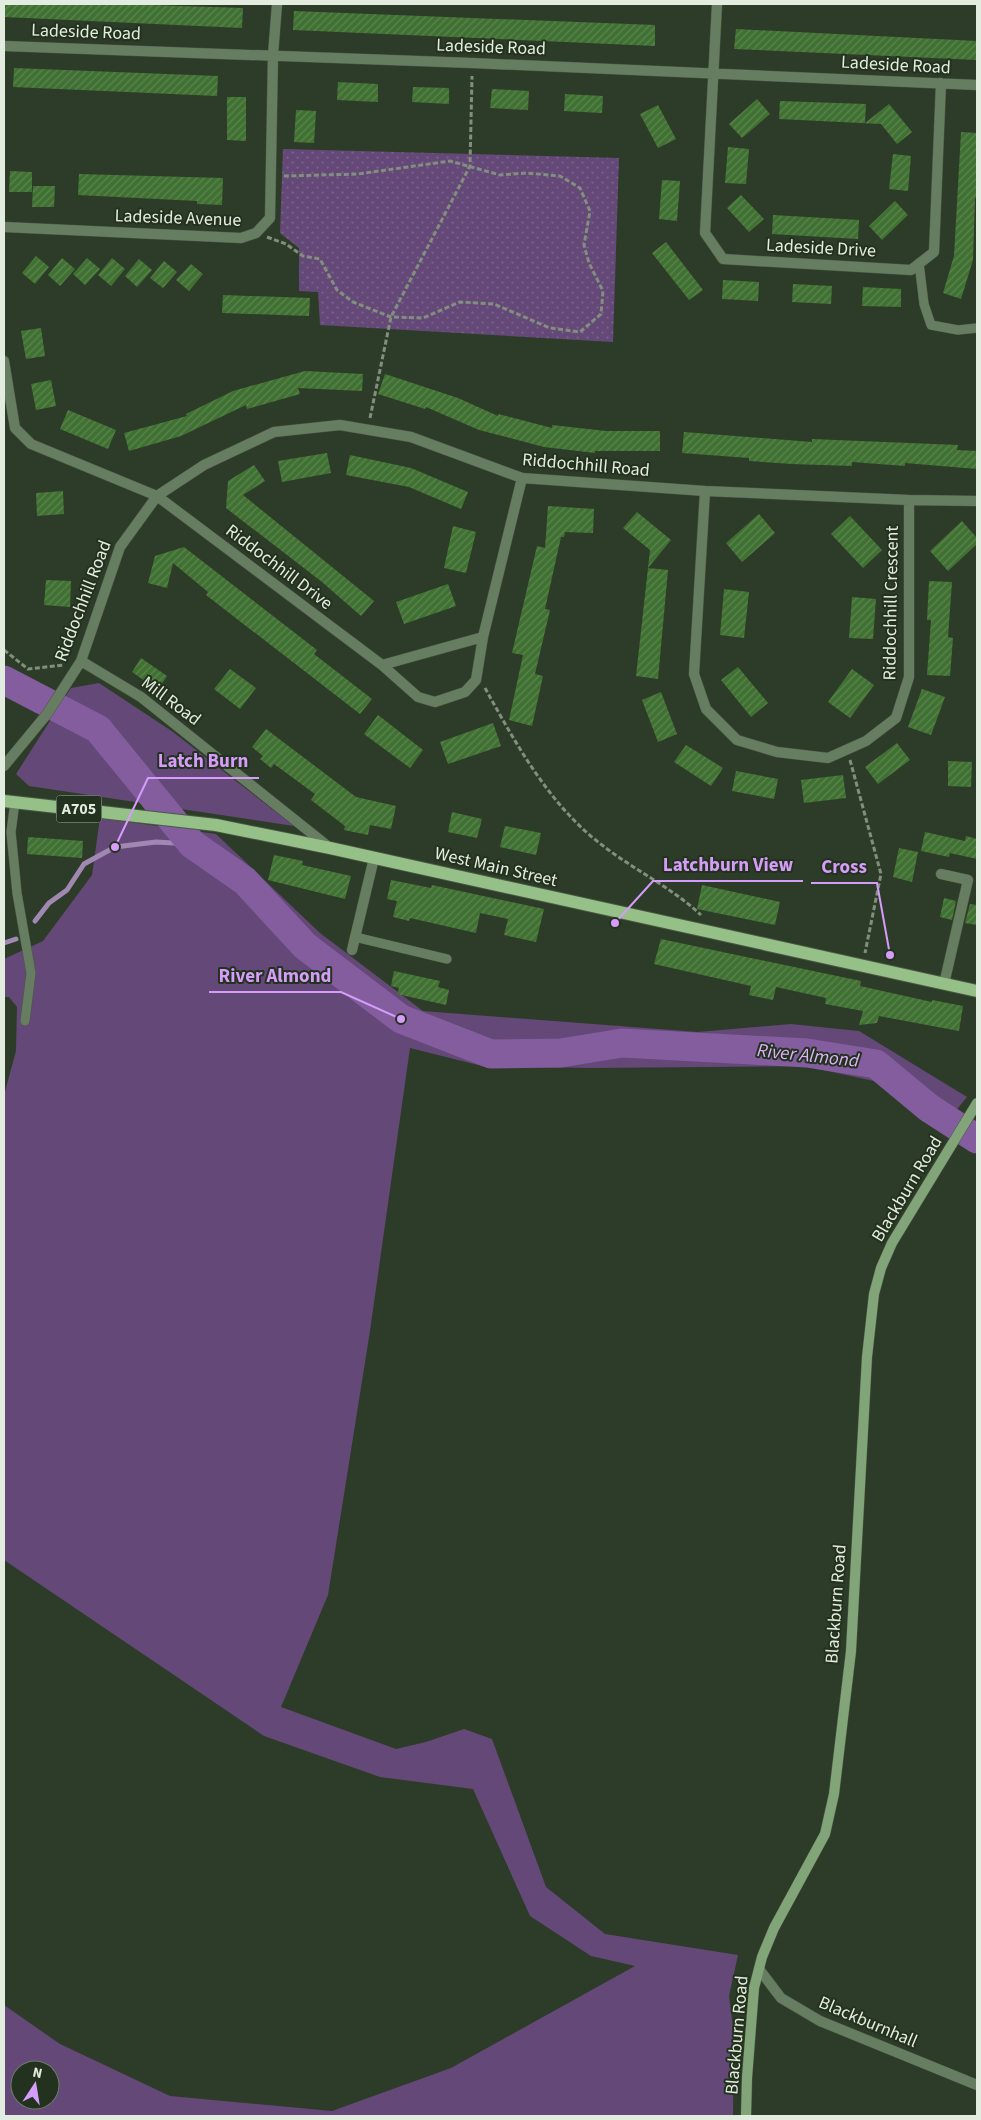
<svg xmlns="http://www.w3.org/2000/svg" width="981" height="2120" viewBox="0 0 981 2120" font-family="'Source Sans 3',sans-serif">
<defs>
<pattern id="park-dots" width="8" height="8" patternUnits="userSpaceOnUse" patternTransform="scale(1.25)"><rect width="8" height="8" fill="#644877"/><path d="M2 2h.1M6 6h.1" fill="none" stroke="#7a638a" stroke-width="1.8" stroke-linecap="round"/></pattern>
<pattern id="building-hatch" width="6" height="6" patternUnits="userSpaceOnUse" patternTransform="scale(1.25)"><rect width="6" height="6" fill="#407132"/><path d="M-1 1l2-2M0 6l6-6M5 7l2-2" fill="none" stroke="#5b854f"/></pattern>
</defs>
<rect width="100%" height="100%" fill="#2d3c28"/>
<path fill="#644877" fill-rule="evenodd" d="M99,683l74,49 121,94 -265,-40 -13,-12 55,-86z
M100,818l116,16 104,99 103,78 275,21 93,-8 68,7 108,66 -27,33 -66,-49 -70,-15 -213,2 -109,-2 -72,-18 -40,283 -42,264 -47,112 115,42 30,-7 38,-13 28,10 54,148 59,47 133,21 -9,41 5,39 -1,81h-729v-111l56,39 110,52 162,15 119,-43 184,-102 -44,-10 -61,-40 -57,-127 -93,-12 -116,-41 -260,-176v-465l12,-44 1,-44 -8,-10h-5v-38l39,-18 49,-66zM20,2070h30v30h-30z"/>
<path fill="url(#park-dots)" d="M283,149l336,9 -6,184 -293,-17 -2,-33 -19,-1v-43l-19,-15z"/>
<g fill="none" stroke-linecap="round" stroke-linejoin="round">
<path stroke="#a088b2" stroke-width="5" d="M35,921l14,-18 18,-13 17,-26 31,-17 41,-5 36,2
M4,943l12,-4"/>
<path stroke="#845d9e" stroke-width="29" d="M4,680l94,49 94,115 53,37 60,65 96,73 90,35 70,-1 61,-10 185,10 69,11 53,44 48,31"/>
</g>
<path fill="url(#building-hatch)" d="M4,4h116l123,4 -1,20 -238,-11z
M294,11l361,14v21l-362,-16z
M736,29l241,12v19l-243,-11z
M14,68l204,8 -1,20 -204,-9z
M338,82l40,2v18l-41,-2z
M413,87l36,1v16l-37,-2z
M492,89l37,2 -1,19 -38,-2z
M565,94l38,2 -1,17 -38,-2z
M227,97h19v44l-19,-1z
M757,99l13,15 -28,24 -13,-14z
M780,101l86,3 -1,19 24,-19 23,28 -15,12 -16,-20 -102,-5z
M658,105l18,34 -18,9 -18,-34z
M296,110l20,1 -2,32 -20,-1z
M961,132l16,1v65h-2l-2,62 -12,39 -18,-6 11,-37z
M728,147l21,2 -3,35 -21,-1z
M893,154l18,2 -3,35 -19,-2z
M10,171l22,1v20h-23z
M79,174l144,4 -1,27 -25,-1v-3l-119,-6z
M662,180l18,1 -3,40 -18,-2z
M33,186h22l-1,21h-22z
M741,195l23,24 -15,13 -22,-24z
M895,201l13,14 -26,25 -13,-14z
M773,215l86,5 -1,19 -86,-5z
M666,242l37,48 -14,10 -37,-47z
M36,256l13,11 -14,17 -13,-11z
M62,258l13,11 -15,17 -12,-11z
M87,258l13,11 -15,16 -12,-11z
M112,258l13,11 -14,17 -13,-11z
M139,259l13,11 -15,17 -12,-11z
M164,261l13,11 -14,16 -13,-10z
M191,264l12,10 -14,17 -13,-11z
M723,280l36,2 -1,19 -36,-2z
M793,284l39,2 -1,18 -39,-2z
M863,287l38,2v18l-39,-1z
M223,295l87,3 -1,18 -87,-3z
M41,328l4,28 -19,3 -5,-28z
M305,371l58,3 -1,17 -64,-3 2,6 -53,15 -1,-4 -65,31 -52,15 -5,-18 63,-17 -1,-2 47,-23z
M385,374l73,24 40,18v-2l54,14v-3l54,6h54v20h-65v2l-51,-6 -65,-17 -53,-23 -1,2 -47,-15z
M51,380l5,26 -20,4 -5,-26z
M68,410l48,20 -8,19 -48,-20z
M684,432l128,10v-3l146,6 -1,5 20,1v18l-72,-6v3l-53,-4v4l-60,-2 -43,-3v-3l-67,-5z
M327,453l4,20 -49,9 -4,-21z
M350,455l61,13 57,24 -7,17 -52,-22 -63,-12z
M254,465l11,16 -22,14 131,106 -13,15 -39,-34 -96,-74 2,-27z
M63,491l1,23 -27,2 -1,-23z
M548,506l46,3 -1,24 -28,-1 -1,5h-3l-16,72 5,1 -15,64 8,2 -11,50 -23,-6 14,-65 -11,-2 25,-107 8,2z
M637,512l34,28 -23,28 2,-18 -27,-22z
M759,514l16,19 -33,29 -16,-19z
M850,516l32,34 -19,18 -32,-34z
M962,521l15,17v6l-29,27 -18,-20z
M453,526l23,6 -10,41 -22,-5z
M184,547l133,103 -3,4 58,45 -12,15 -154,-119 2,-3 -35,-29 -6,25 -19,-5 7,-27z
M648,568l20,2 -10,109 -22,-3z
M46,580l25,1 -1,26 -26,-2z
M929,581l23,1 -4,55 5,1 -3,38 -23,-1 4,-55h-4z
M448,584l8,22 -52,18 -8,-22z
M724,589l25,3 -5,46 -24,-3z
M852,597l24,2 -3,40 -24,-1z
M141,658l26,18 -9,14 -26,-18z
M738,667l30,36 -17,14 -30,-37z
M230,669l26,19 -16,21 -26,-20z
M852,669l22,16 -24,33 -22,-16z
M922,689l23,8 -14,38 -23,-8z
M661,692l16,42 -19,8 -16,-42z
M378,715l45,35 -13,18 -46,-34z
M493,723l8,23 -53,18 -8,-22z
M266,729l90,68 40,9 -5,23 -21,-4 -2,10 -24,-5 1,-4 -34,-26 4,-6 -41,-30 -3,4 -11,-9 3,-3 -11,-9z
M897,743l13,17 -32,24 -13,-17z
M686,745l37,23 -12,18 -37,-24z
M948,761l24,1 -1,25 -23,-1z
M736,771l42,8 -4,20 -42,-8z
M843,775l3,23 -42,5 -3,-23z
M452,812l30,7 -5,19 -29,-6z
M505,826l36,7 -5,22 -36,-8z
M925,832l40,9 1,-5 11,3v20l-27,-6 -1,4 -28,-6z
M28,837l55,4 -1,17 -55,-4z
M899,848l19,4 -6,30 -19,-5z
M274,855l29,6 -1,4 49,11 -6,23 -77,-19z
M391,880l40,8 1,-3 112,24 -8,33 -32,-7 4,-16 -28,-6 -4,20 -66,-15 -1,3 -16,-4 4,-16 -10,-2z
M702,885l78,17 -5,23 -78,-16z
M944,898l12,3 -4,19 -12,-3z
M970,904l7,1v20l-12,-2z
M661,939l200,42 -1,5 72,16v-2l31,6 -4,25 -80,-15 -2,7 -18,2 4,-14 -38,-7 1,-6 -50,-11 -3,13 -24,-5 2,-9 -97,-22z
M394,971l46,10 -2,6 11,3 -3,15 -49,-11 2,-6 -8,-2z"/>
<g fill="none" stroke-linecap="round" stroke-linejoin="round">
<defs>
<path id="lane" d="M919,263l5,41 7,21 27,5 19,-2
M15,802l-4,30 6,61 14,80 -6,48
M355,937l92,22"/>
<path id="street" d="M717,4l-12,229 18,26 188,11 23,-18 7,-169
M4,46l468,17 505,22
M4,227l237,11 15,-5 14,-15 3,-163 4,-51
M4,361l11,67 16,16 126,52 47,-31 70,-33 66,-7 71,12 111,41 183,13 204,9 68,1
M705,491l-11,183 12,35 31,31 40,12 51,6 38,-17 30,-23 13,-41v-177
M81,661l60,36 189,151
M382,665l36,32 17,5 30,-10 11,-12 7,-43
M4,766l43,-52 34,-53 39,-114 37,-51 225,169 101,-28 39,-159
M941,874l27,6 -24,104
M352,950l22,-92
M759,1969l22,29 39,23 157,64"/>
<path id="secondary" d="M746,2116l1,-38 7,-90 8,-31 12,-29 51,-94 9,-40 17,-143 16,-294 7,-63 7,-26 11,-25 85,-140"/>
<path id="primary" d="M4,801l212,24 114,23 647,143"/>
</defs>
<use href="#lane" stroke="#4a5845" stroke-width="10"/>
<use href="#street" stroke="#4a5845" stroke-width="11"/>
<use href="#secondary" stroke="#4a5845" stroke-width="11"/>
<use href="#primary" stroke="#4a5845" stroke-width="14"/>
<path stroke="#828e7e" stroke-width="3" stroke-dasharray="5 2.5" stroke-linecap="butt" d="M267,237l19,7 17,12 17,3 17,31 16,12 38,15 32,1 37,-16 34,2 56,24 30,4 21,-18 2,-23 -14,-28 -5,-18 6,-34 -10,-23 -20,-12 -34,-3 -26,2 -50,-14 -92,13 -75,2
M370,418l21,-101 79,-151 2,-90
M4,650l24,19 36,-4
M485,688c31,56 65,118 117,157 32,25 69,42 99,70
M850,760l31,114 -16,79"/>
<use href="#lane" stroke="#677d61" stroke-width="9"/>
<use href="#street" stroke="#677d61" stroke-width="10"/>
<use href="#secondary" stroke="#81a478" stroke-width="10"/>
<use href="#primary" stroke="#95c189" stroke-width="12"/>
</g>
<g text-anchor="middle" dominant-baseline="central" stroke-width="4" stroke-linejoin="round" paint-order="stroke">
<rect fill="#23321e" stroke="#a9b4a5" stroke-width="1" x="56.5" y="795.5" width="45" height="27" rx="4"/>
<g font-size="16" font-weight="bold" fill="#e2ecdf">
<text x="79" y="809">A705</text>
</g>
<g font-size="18" fill="#e2ecdf" stroke="#23321e">
<text transform="translate(86 32) rotate(2)">Ladeside Road</text>
<text transform="translate(491 47) rotate(2)">Ladeside Road</text>
<text transform="translate(896 65) rotate(3)">Ladeside Road</text>
<text transform="translate(178 218) rotate(2)">Ladeside Avenue</text>
<text transform="translate(821 248) rotate(3)">Ladeside Drive</text>
<text transform="translate(586 465) rotate(5)">Riddochhill Road</text>
<text transform="translate(279 567) rotate(37)">Riddochhill Drive</text>
<text transform="translate(83 601) rotate(-69)">Riddochhill Road</text>
<text transform="translate(891 603) rotate(-89)">Riddochhill Crescent</text>
<text transform="translate(171 701) rotate(37)">Mill Road</text>
<text transform="translate(496 867) rotate(13)">West Main Street</text>
<text transform="translate(907 1189) rotate(-59)">Blackburn Road</text>
<text transform="translate(836 1604) rotate(-86)">Blackburn Road</text>
<text transform="translate(868 2022) rotate(23)">Blackburnhall</text>
<text transform="translate(737 2035) rotate(-85)">Blackburn Road</text>
</g>
<g font-size="19" font-style="italic" fill="#deb3fc" stroke="#23321e">
<text transform="translate(808 1056) rotate(6)">River Almond</text>
</g>
</g>
<path fill="none" stroke="#d59cfb" stroke-width="2" d="M115 847L148 778H259M615 923L653 881H803M890 955L877 883H811M401 1019L341 992H209"/>
<g fill="#d59cfb" stroke="#23321e" stroke-width="2">
<circle cx="115" cy="847" r="5"/>
<circle cx="615" cy="923" r="5"/>
<circle cx="890" cy="955" r="5"/>
<circle cx="401" cy="1019" r="5"/>
</g>
<g font-size="19" text-anchor="middle" font-weight="bold" fill="#d59cfb" stroke="#23321e" stroke-width="4" stroke-linejoin="round" paint-order="stroke">
<text x="203" y="767">Latch Burn</text>
<text x="728" y="871">Latchburn View</text>
<text x="844" y="873">Cross</text>
<text x="275" y="982">River Almond</text>
</g>
<rect width="981" height="2120" fill="none" stroke="#e2ecdf" stroke-width="10"/>
<g transform="translate(35 2085) rotate(12)"><circle r="24" fill="#23321e" stroke="#6f7c6b"/>
<path d="M0-4L9 19L0 12L-9 19Z" fill="#d59cfb"/>
<text y="-8" font-size="14" font-weight="bold" text-anchor="middle" fill="#e2ecdf">N</text>
</g>
</svg>
